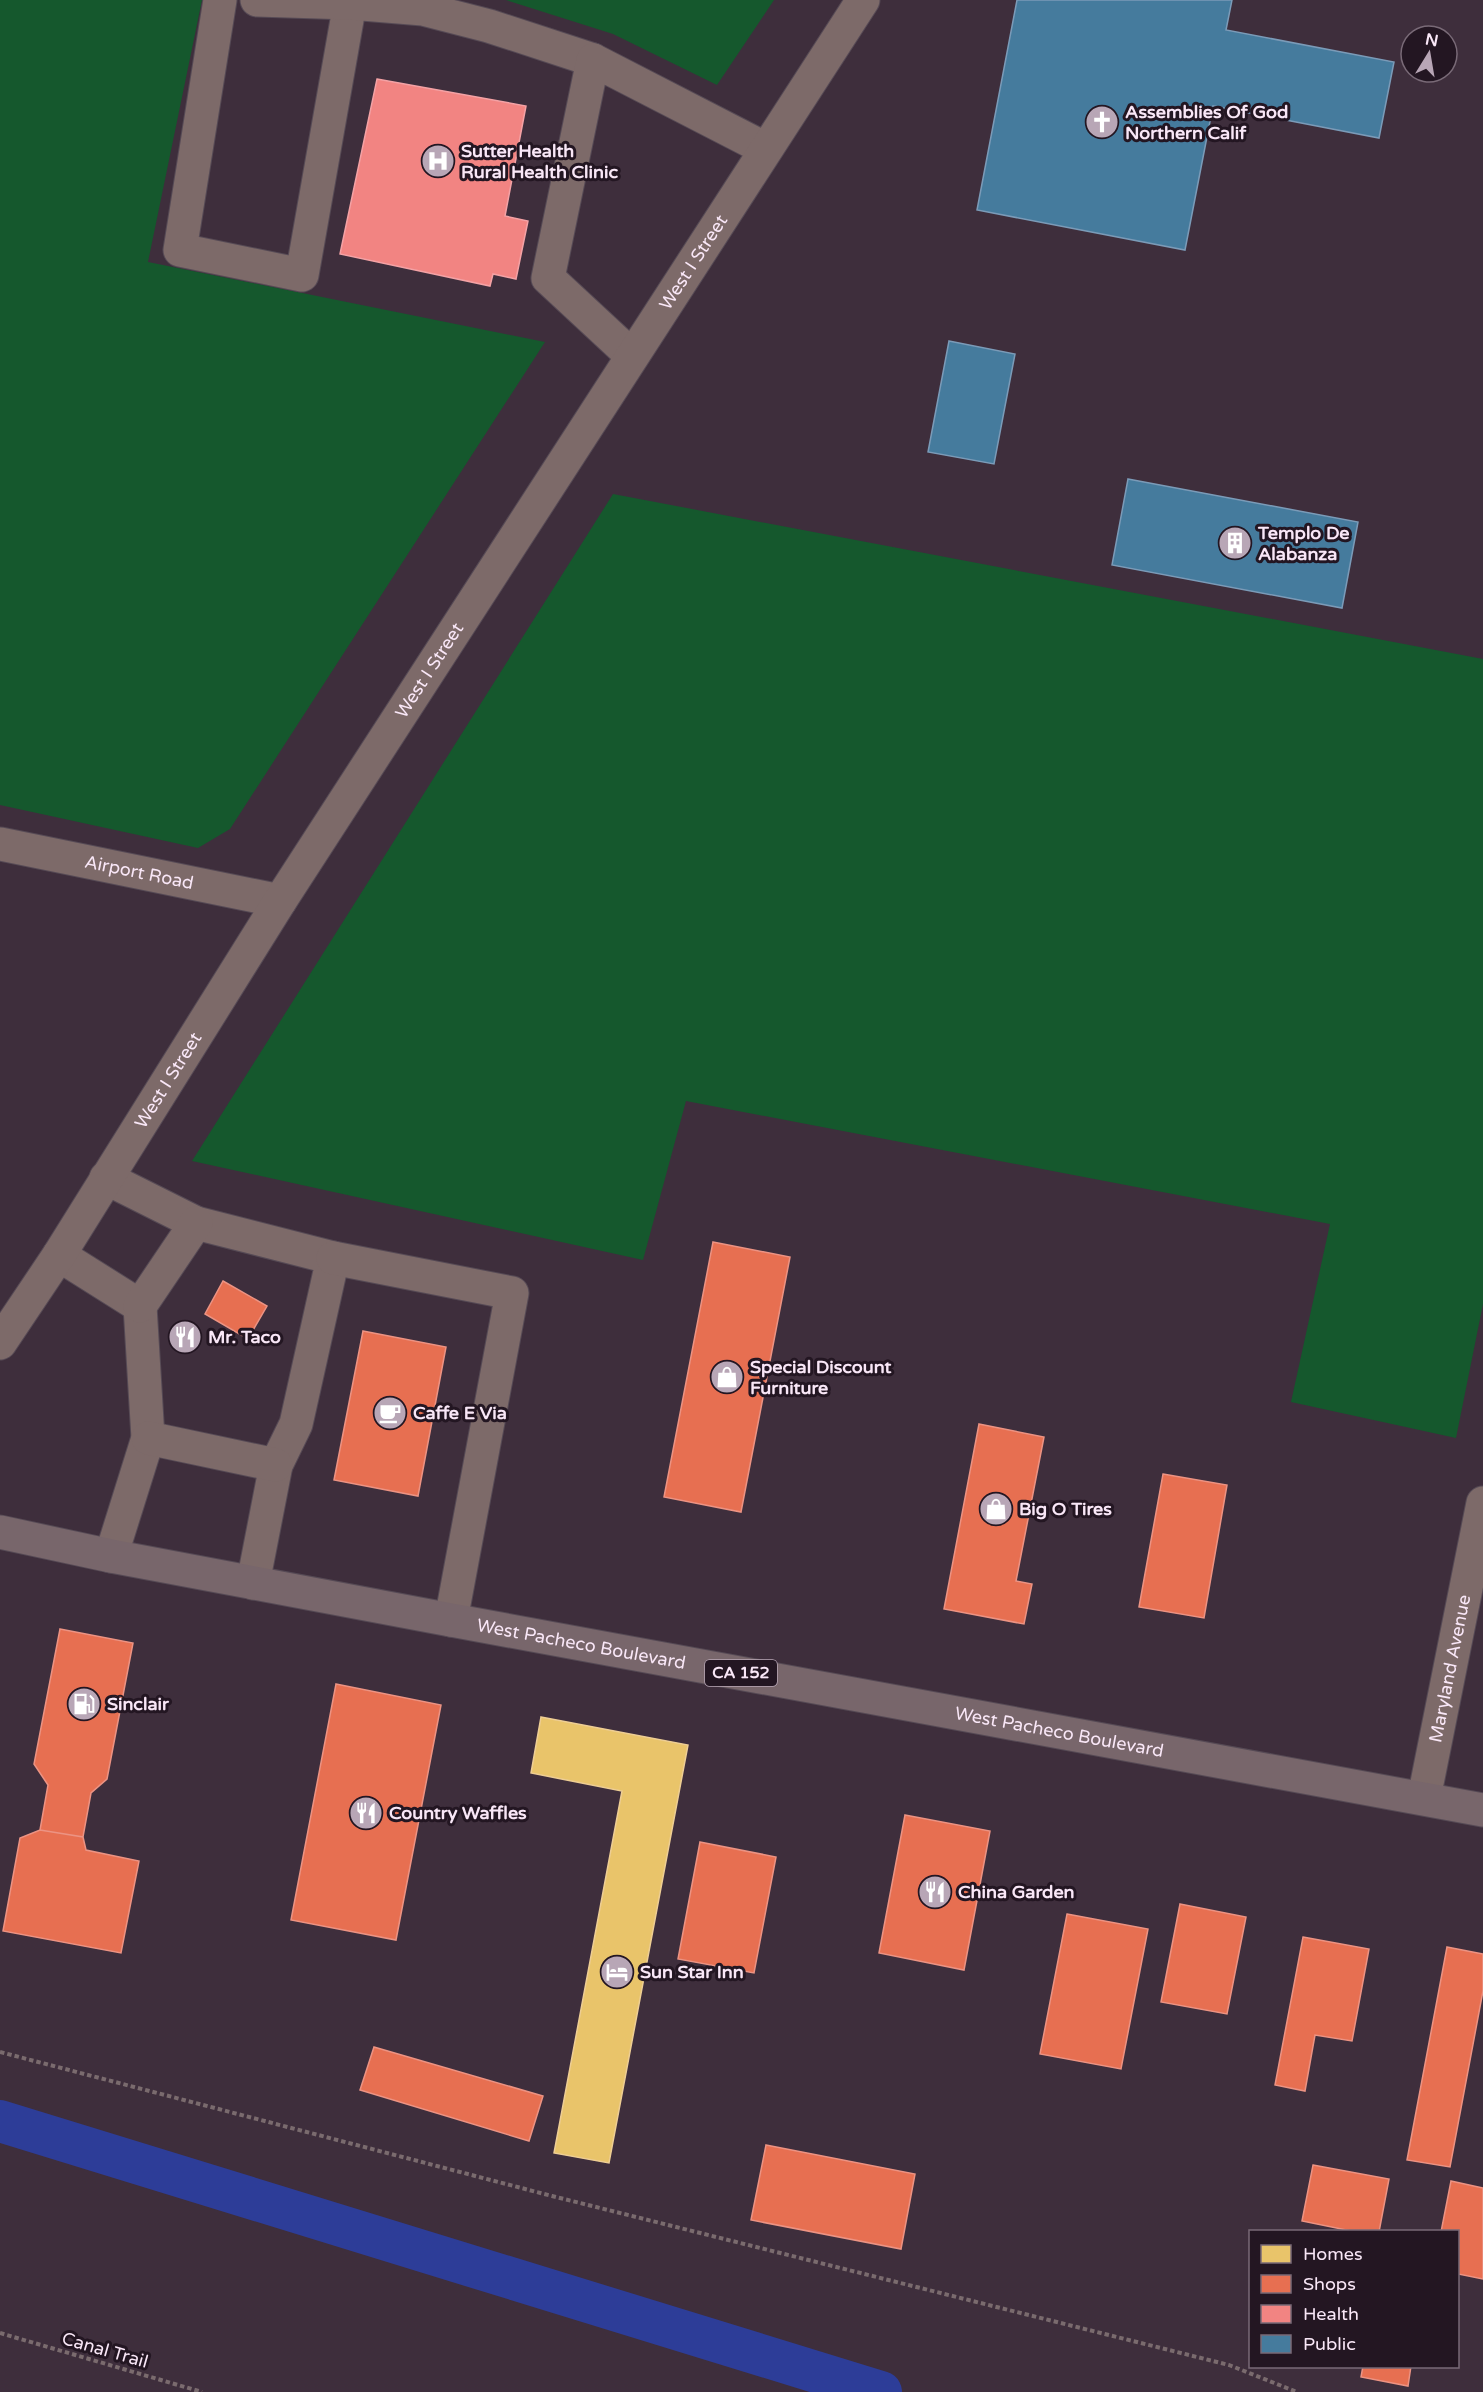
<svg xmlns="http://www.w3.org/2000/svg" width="1483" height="2392" viewBox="0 0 1483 2392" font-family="'Varela Round',sans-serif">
<rect width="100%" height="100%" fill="#3e2e3c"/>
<path fill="#15582d" d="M0,0h202l-54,262 397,80 -315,487 -32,19 -198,-43z
M506,0h268l-57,85 -104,-51z
M613,494l870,165v645l-27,134 -165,-36 39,-178 -644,-123 -43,159 -451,-99z"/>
<path fill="#e9c46a" stroke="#eece94" stroke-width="1.5" d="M541,1717l147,28 -79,418 -55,-10 68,-362 -91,-18z"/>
<path fill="#e76f51" stroke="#ec9383" stroke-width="1.5" d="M713,1242l77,15 -49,255 -77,-15z
M223,1281l44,25 -19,33 -43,-25z
M178,1325l19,5 -4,19 -20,-5z
M363,1331l83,16 -28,149 -84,-16z
M979,1424l65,13 -28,144 16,3 -8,40 -80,-15z
M1163,1474l64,11 -23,133 -65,-11z
M60,1629l73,14 -26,136 -16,14 -8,44 -43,-7 8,-45 -14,-21z
M336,1684l105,21 -45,235 -105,-20z
M905,1815l85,16 -26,139 -85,-17z
M40,1830l43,7 3,13 53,11 -18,92 -118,-22 17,-93z
M700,1842l76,15 -22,116 -76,-14z
M1180,1904l66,13 -19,97 -66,-12z
M1067,1914l81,15 -27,140 -81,-15z
M1303,1937l66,12 -17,92 -37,-6 -10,56 -30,-6z
M1447,1947l36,7v37l-33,176 -43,-7z
M374,2047l169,49 -14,45 -169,-51z
M766,2145l149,29 -14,75 -150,-29z
M1313,2165l76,14 -10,53h-23l-54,-11z
M1451,2181l32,7v91l-25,-5v-42h-17z
M1363,2366h48l-3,20 -47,-9z"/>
<path fill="#f28482" stroke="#f4a2a5" stroke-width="1.5" d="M377,79l149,27 -21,110 23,5 -12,58 -23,-5 -3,12 -150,-32z"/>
<path fill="#457b9d" stroke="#7b9bb8" stroke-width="1.5" d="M1017,0h215l-6,30 168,32 -15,76 -166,-32 -28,144 -208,-40z
M949,341l66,13 -21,110 -66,-12z
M949,341l66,13 -21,110 -66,-12z
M1128,479l230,43 -16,86 -230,-43z"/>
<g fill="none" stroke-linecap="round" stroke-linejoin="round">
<path stroke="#2d3d98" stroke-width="42" d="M0,2121l881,271"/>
<defs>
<g id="minor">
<path d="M220,0l-40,250 122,25 48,-272"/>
<path d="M257,0l93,3 73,6 66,17 104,34"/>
<path d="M632,356l-84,-78 45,-218 173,89"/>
<path id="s1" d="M0,844l280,57"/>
<path d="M106,1178l90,45 137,35 -37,166 -20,41 -23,118"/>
<path d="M59,1255l81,51 8,132 -37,118"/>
<path d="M333,1258l179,35 -61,327"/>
<path d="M140,1306l56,-83"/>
<path id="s2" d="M0,1343l59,-88 221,-354 583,-901"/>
<path d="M148,1438l128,27"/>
<path id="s3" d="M1424,1798l59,-295"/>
</g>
<g id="highway">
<path id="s4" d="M0,1532l111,24 340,64 1032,190"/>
</g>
</defs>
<use href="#minor" stroke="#564a55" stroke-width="35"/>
<use href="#highway" stroke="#564a55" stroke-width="35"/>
<path stroke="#7a6b6e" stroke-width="4" stroke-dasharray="4.5 3" stroke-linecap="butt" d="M0,2052l552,144 677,169 68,27
M0,2333l202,59"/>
<use href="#minor" stroke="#7d6a69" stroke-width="33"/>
<use href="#highway" stroke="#78666b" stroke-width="33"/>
</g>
<defs>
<symbol id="church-disc" viewBox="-11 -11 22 22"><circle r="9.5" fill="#b8a6b6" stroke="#231622"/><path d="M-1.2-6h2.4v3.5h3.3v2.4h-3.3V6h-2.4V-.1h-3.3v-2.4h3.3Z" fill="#fff"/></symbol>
<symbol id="hospital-disc" viewBox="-11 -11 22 22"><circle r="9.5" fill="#b8a6b6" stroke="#231622"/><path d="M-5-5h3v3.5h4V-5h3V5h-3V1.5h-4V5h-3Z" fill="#fff"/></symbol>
<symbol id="building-disc" viewBox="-11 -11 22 22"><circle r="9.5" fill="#b8a6b6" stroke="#231622"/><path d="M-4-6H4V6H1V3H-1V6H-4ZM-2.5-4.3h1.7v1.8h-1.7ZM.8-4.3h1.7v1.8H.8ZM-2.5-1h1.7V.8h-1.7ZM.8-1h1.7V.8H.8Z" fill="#fff"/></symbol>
<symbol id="restaurant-disc" viewBox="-11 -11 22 22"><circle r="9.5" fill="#b8a6b6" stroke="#231622"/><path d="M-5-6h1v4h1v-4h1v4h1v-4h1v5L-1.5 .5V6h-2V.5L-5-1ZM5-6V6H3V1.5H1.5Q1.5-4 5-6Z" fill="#fff"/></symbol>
<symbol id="shop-disc" viewBox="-11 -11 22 22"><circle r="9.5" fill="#b8a6b6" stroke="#231622"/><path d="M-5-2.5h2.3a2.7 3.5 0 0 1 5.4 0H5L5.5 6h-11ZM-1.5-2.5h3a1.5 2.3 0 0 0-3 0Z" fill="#fff"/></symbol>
<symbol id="cafe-disc" viewBox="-11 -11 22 22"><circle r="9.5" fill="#b8a6b6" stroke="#231622"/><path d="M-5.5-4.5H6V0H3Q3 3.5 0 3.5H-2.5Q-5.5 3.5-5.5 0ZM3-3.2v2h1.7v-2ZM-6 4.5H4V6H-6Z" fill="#fff"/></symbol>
<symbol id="fuel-disc" viewBox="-11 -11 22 22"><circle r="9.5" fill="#b8a6b6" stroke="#231622"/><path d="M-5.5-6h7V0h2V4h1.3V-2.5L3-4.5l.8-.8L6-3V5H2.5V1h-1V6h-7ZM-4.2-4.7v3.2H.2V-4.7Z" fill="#fff"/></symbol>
<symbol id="hotel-disc" viewBox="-11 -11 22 22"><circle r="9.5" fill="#b8a6b6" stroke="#231622"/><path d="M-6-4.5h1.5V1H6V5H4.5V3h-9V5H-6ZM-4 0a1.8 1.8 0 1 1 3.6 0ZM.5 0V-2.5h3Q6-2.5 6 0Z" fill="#fff"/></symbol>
</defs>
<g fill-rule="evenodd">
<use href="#church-disc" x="1083" y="103" width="38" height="38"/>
<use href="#hospital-disc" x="419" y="142" width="38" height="38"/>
<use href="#building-disc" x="1216" y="524" width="38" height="38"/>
<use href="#restaurant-disc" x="166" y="1318" width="38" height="38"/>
<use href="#shop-disc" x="708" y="1358" width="38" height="38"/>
<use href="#cafe-disc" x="371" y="1394" width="38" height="38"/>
<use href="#shop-disc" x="977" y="1490" width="38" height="38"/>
<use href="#fuel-disc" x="65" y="1685" width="38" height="38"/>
<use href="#restaurant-disc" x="347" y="1794" width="38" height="38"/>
<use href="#restaurant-disc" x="916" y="1873" width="38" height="38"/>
<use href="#hotel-disc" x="598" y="1953" width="38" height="38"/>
</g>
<g text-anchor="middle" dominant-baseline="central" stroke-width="6" stroke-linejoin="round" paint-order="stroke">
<rect fill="#231622" stroke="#b9a8b7" stroke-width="1.5" x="705" y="1660" width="72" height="26" rx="4.5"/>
<g font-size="16" font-weight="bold" fill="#f9e7f7">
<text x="741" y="1673">CA 152</text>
</g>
<g font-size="18" font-weight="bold" fill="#f9e7f7" stroke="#231622" text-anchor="start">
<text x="1125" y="112">Assemblies Of God<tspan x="1125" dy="21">Northern Calif</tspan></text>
<text x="461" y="151">Sutter Health<tspan x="461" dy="21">Rural Health Clinic</tspan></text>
<text x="1258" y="533">Templo De<tspan x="1258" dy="21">Alabanza</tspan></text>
<text x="208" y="1337">Mr. Taco</text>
<text x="750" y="1367">Special Discount<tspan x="750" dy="21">Furniture</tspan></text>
<text x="413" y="1413">Caffe E Via</text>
<text x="1019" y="1509">Big O Tires</text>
<text x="107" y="1704">Sinclair</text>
<text x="389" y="1813">Country Waffles</text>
<text x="958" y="1892">China Garden</text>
<text x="640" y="1972">Sun Star Inn</text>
</g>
<g font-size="18" fill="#f9e7f7" stroke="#231622">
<text stroke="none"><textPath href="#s2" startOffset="1284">West I Street</textPath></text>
<text stroke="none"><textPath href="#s2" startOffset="798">West I Street</textPath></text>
<text stroke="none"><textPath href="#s1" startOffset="142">Airport Road</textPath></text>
<text stroke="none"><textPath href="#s2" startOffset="312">West I Street</textPath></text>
<text stroke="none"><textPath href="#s4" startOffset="592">West Pacheco Boulevard</textPath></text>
<text stroke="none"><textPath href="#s3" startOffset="132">Maryland Avenue</textPath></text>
<text stroke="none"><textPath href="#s4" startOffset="1078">West Pacheco Boulevard</textPath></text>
<text transform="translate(105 2350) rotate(16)">Canal Trail</text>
</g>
</g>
<rect x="1249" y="2230" width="210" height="138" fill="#231622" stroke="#796a77" stroke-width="1.5"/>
<rect x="1261" y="2245" width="30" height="18" fill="#e9c46a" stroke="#796a77" stroke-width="1.5"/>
<text x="1303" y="2260" font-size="18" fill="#f9e7f7">Homes</text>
<rect x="1261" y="2275" width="30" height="18" fill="#e76f51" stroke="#796a77" stroke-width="1.5"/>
<text x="1303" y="2290" font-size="18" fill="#f9e7f7">Shops</text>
<rect x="1261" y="2305" width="30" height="18" fill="#f28482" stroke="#796a77" stroke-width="1.5"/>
<text x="1303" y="2320" font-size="18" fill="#f9e7f7">Health</text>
<rect x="1261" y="2335" width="30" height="18" fill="#457b9d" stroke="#796a77" stroke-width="1.5"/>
<text x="1303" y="2350" font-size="18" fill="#f9e7f7">Public</text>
<g transform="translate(1429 54) rotate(11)"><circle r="28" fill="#231622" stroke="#796a77" stroke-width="1.5"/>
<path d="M0-4.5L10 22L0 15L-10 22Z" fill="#b8a6b6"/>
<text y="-9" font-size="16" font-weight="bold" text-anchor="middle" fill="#f9e7f7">N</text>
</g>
</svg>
